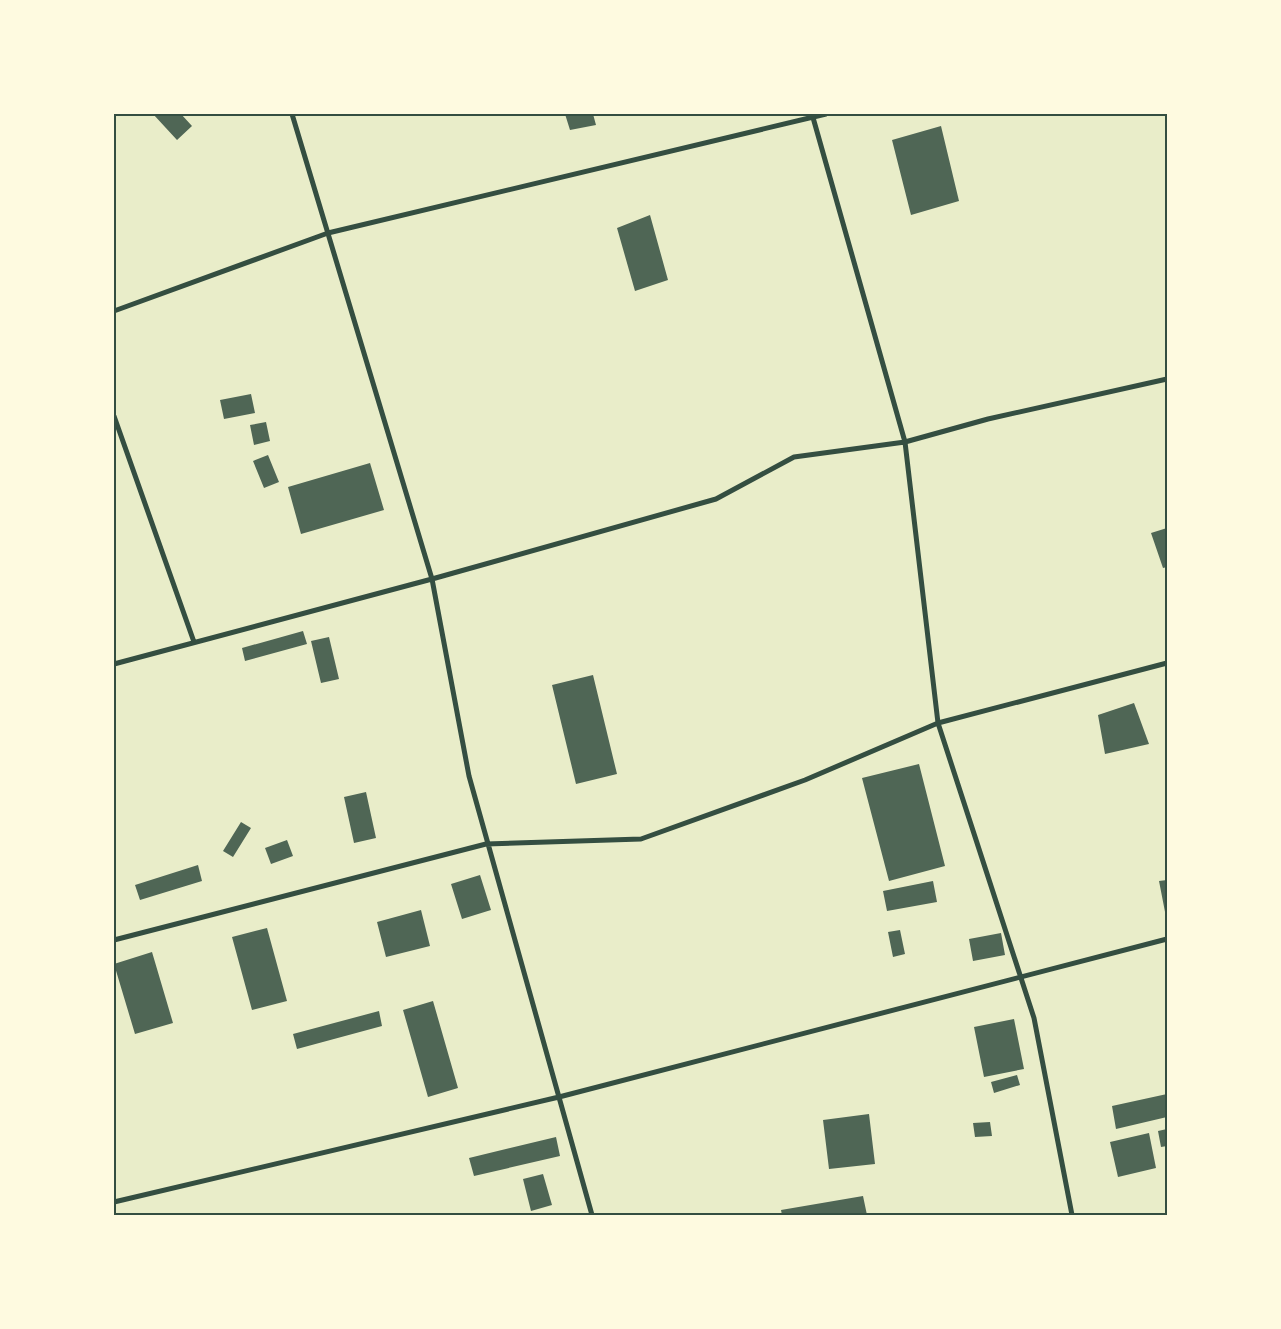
<svg xmlns="http://www.w3.org/2000/svg" width="1281" height="1329" viewBox="0 0 1281 1329" font-family="Figtree,sans-serif">
<rect width="100%" height="100%" fill="#e9edc9"/>
<path fill="#4f6655" d="M153,114h28l11,12 -15,14z
M565,114h28l3,11 -26,5z
M941,126l18,75 -48,14 -19,-75z
M650,215l18,65 -33,11 -18,-63z
M251,394l4,19 -31,6 -4,-19z
M266,422l4,19 -16,4 -4,-20z
M268,455l11,27 -15,6 -11,-27z
M370,463l14,47 -83,24 -13,-47z
M1167,528v39l-4,1 -12,-35z
M303,631l4,13 -62,17 -3,-13z
M329,637l10,42 -18,4 -10,-42z
M593,675l24,99 -41,10 -24,-99z
M1134,703l15,41 -44,10 -7,-39z
M919,764l26,102 -56,15 -27,-103z
M366,792l10,46 -22,5 -10,-46z
M241,822l10,6 -18,29 -10,-6z
M287,840l6,16 -22,8 -6,-16z
M198,865l4,16 -62,19 -5,-15z
M480,875l11,35 -29,9 -11,-35z
M1167,880v37h-1l-7,-36z
M933,881l4,21 -50,9 -4,-20z
M421,910l9,36 -44,11 -9,-35z
M267,928l20,73 -35,9 -20,-73z
M900,930l5,24 -12,3 -5,-25z
M1001,933l4,22 -32,6 -4,-22z
M152,952l21,71 -38,11 -21,-70z
M433,1001l25,87 -30,9 -25,-87z
M379,1011l3,15 -85,23 -4,-15z
M1014,1019l10,50 -40,8 -10,-50z
M1017,1075l3,10 -26,8 -3,-11z
M1167,1094v23l-51,12 -4,-23z
M869,1114l6,50 -46,5 -6,-49z
M990,1122l2,14 -17,1 -2,-14z
M1167,1129v17l-6,1 -3,-16z
M1149,1133l7,35 -38,9 -8,-35z
M556,1137l4,19 -86,20 -5,-18z
M543,1174l9,31 -21,6 -8,-32z
M863,1196l4,19h-85l-1,-5z"/>
<g fill="none" stroke-linecap="round" stroke-linejoin="round">
<path stroke="#344e41" stroke-width="5" d="M292,114l140,465 37,197 123,439
M812,114l93,328 33,281 96,295 38,197
M114,311l214,-78 498,-119
M114,416l80,226
M114,664l318,-85 284,-80 78,-42 111,-15 83,-23 179,-40
M114,940l372,-96 155,-5 164,-59 133,-57 229,-60
M114,1202l445,-105 608,-158"/>
</g>
<rect width="1281" height="1329" fill="none" stroke="#fefae0" stroke-width="230"/>
<rect x="115" y="115" width="1051" height="1099" fill="none" stroke="#344e41" stroke-width="2"/>
</svg>
